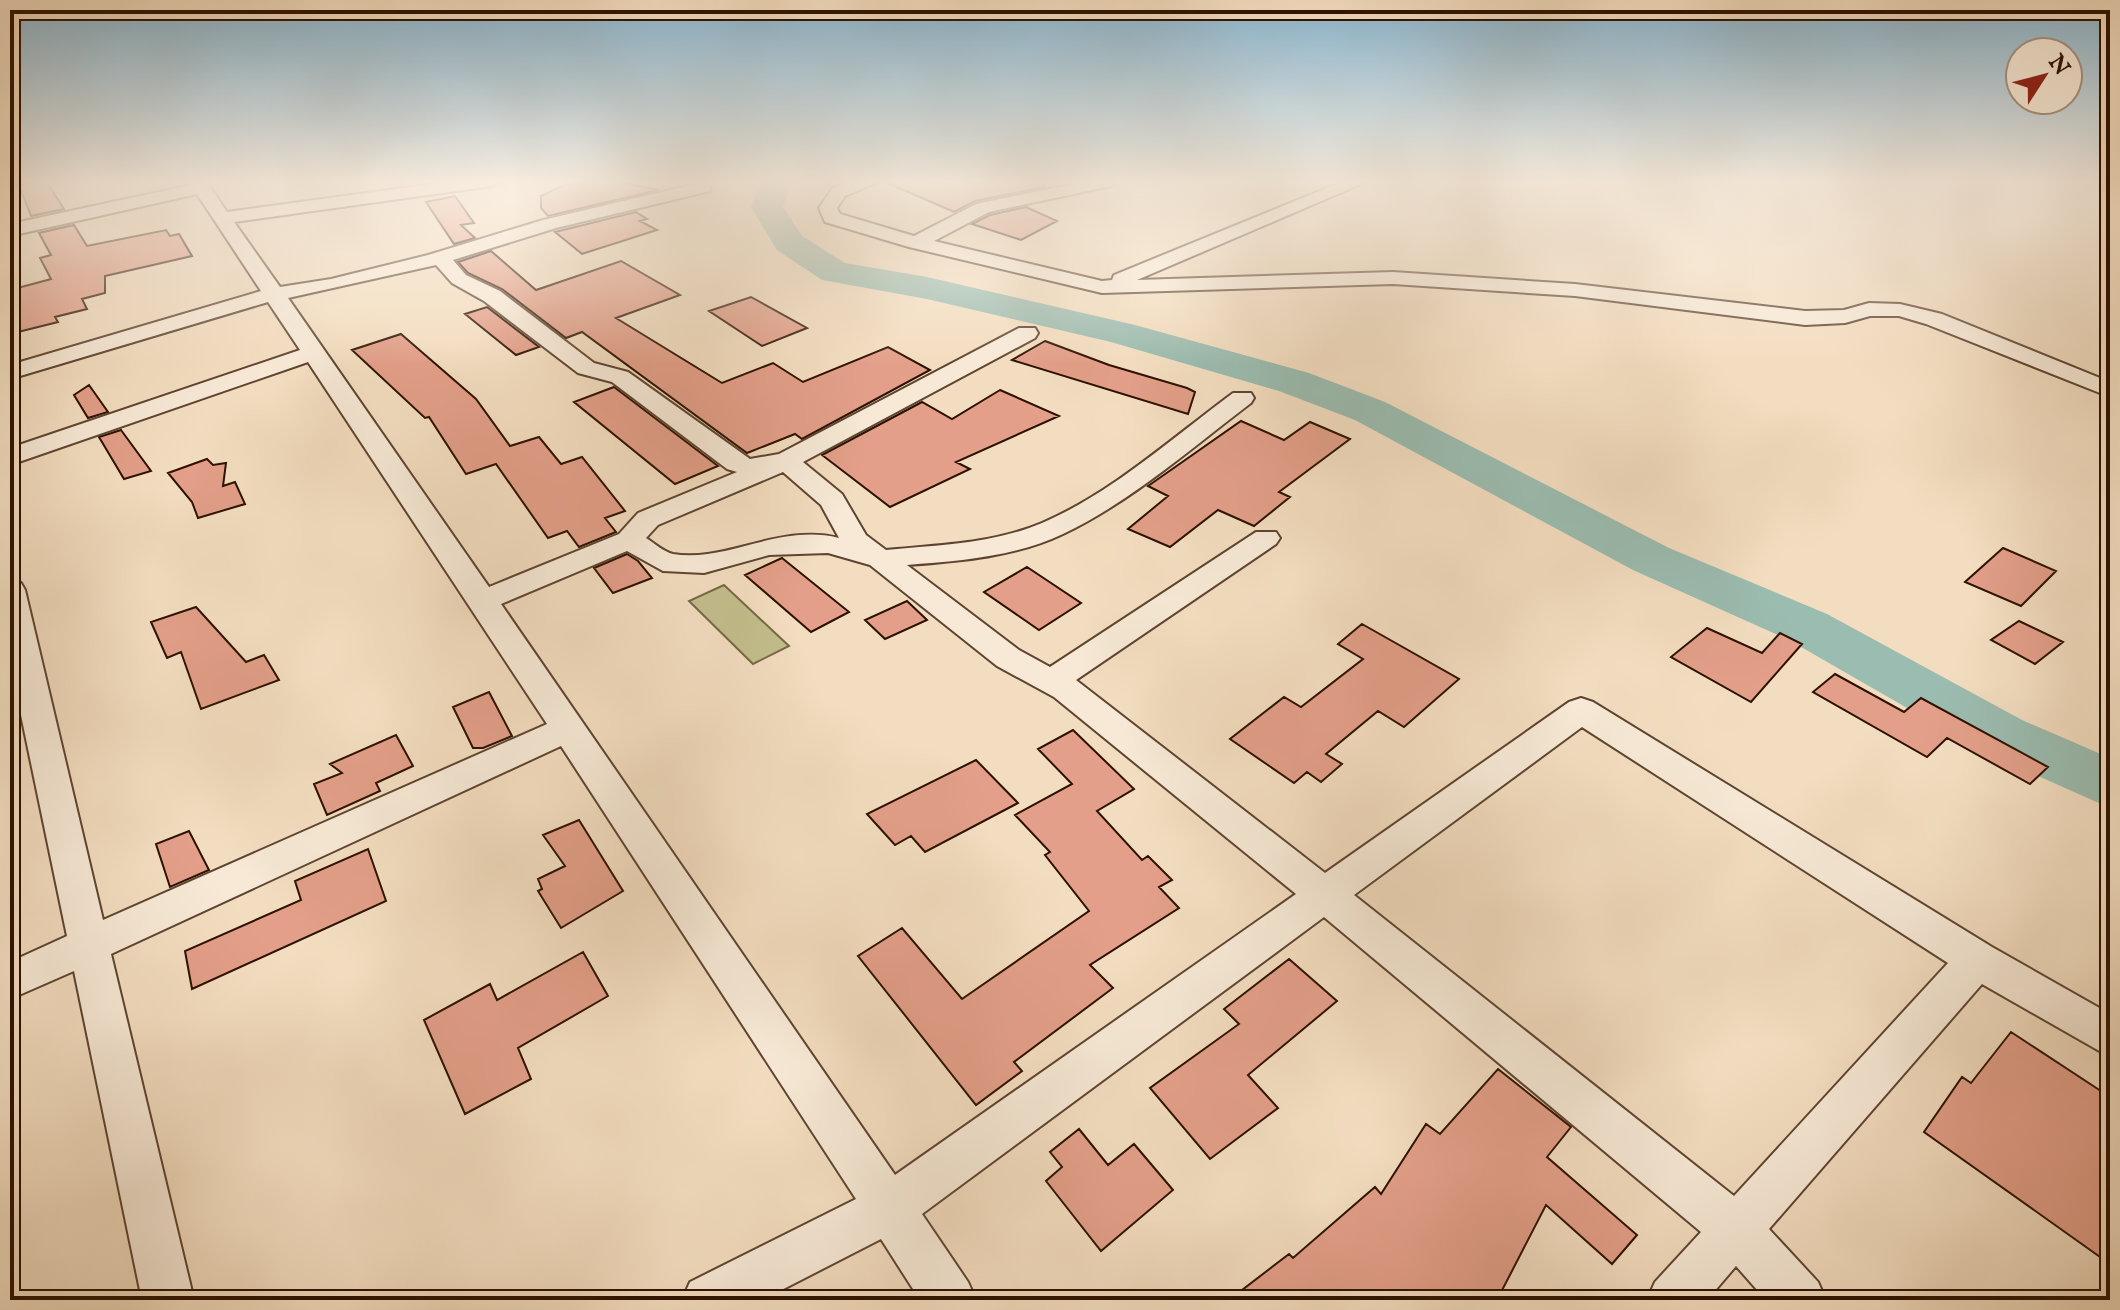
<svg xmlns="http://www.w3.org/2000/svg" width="2120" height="1310" viewBox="0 0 2120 1310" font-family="'IM FELL English',serif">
<rect width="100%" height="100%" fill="#f3ddc0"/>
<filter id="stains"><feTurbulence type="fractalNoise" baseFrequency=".0025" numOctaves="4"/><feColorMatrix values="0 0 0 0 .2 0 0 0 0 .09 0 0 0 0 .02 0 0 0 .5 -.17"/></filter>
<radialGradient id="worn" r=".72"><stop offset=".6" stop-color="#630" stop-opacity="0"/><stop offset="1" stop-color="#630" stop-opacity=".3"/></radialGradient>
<path fill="#c3be8d" stroke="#786846" stroke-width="2" d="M724,585l65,61 -36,18 -64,-63z"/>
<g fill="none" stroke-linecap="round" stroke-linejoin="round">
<path fill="#9bbcb0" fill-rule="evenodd" d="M761,181h30l-8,26 19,29 43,27 82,14 208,48 174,48 76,29 284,146 158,66 195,106 88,38v50l-130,-58 -191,-110 -156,-70 -278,-150 -76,-29 -168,-49 -184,-43 -105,-19 -45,-30 -26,-43z"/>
</g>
<path fill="#e39f89" stroke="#2d1100" stroke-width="2" d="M46,181l18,28 -33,7 -12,-31z
M573,181h41l45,9 -111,26 -7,-8v-12z
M883,181h160l1,6 -69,14 -21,11z
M455,196l19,27 -13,2 14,13 -21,6 -28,-42z
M1026,207l31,14 -36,19 -49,-16 18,-9z
M636,212l11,7 -7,2 17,9 -75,24 -27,-22z
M74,225l13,21 79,-16 4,6 9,-2 13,22 -87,20v17l-23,6 5,10 -32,8 3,5 -48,12v-44l41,-11 -11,-21 11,-3 -12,-22z
M491,251l45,39 85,-29 59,34 -64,23 106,65 51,-20 30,19 85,-35 42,23 -128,69 -7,-5 -48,19 -165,-121 -16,6 -64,-49 -34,-16 -10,-11z
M751,297l56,31 -45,18 -53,-35z
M487,307l52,40 -23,8 -51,-41z
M401,334l75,65 34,47 29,-9 22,27 21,-7 43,54 -20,7 11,14 -37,15 -12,-16 -19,7 -52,-74 -30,10 -37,-57 -4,1 -73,-68z
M1045,341l64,24 78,23 8,4 -7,22 -176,-54z
M89,385l19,27 -20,6 -14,-23z
M614,387l104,79 -43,18 -101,-82z
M1000,390l59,26 -103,46 14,7 -80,38 -68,-52 100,-53 30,17z
M1241,421l43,19 26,-18 40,17 -71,53 11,5 -36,29 -36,-16 -48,37 -42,-18 40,-33 -20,-10z
M121,430l30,41 -27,8 -25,-42z
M207,459l6,6 13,-2 -3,23 12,-4 10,22 -47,14 -6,-16 -24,-29z
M2003,548l53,23 -35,35 -56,-24z
M627,554l11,7 14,17 -39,15 -19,-25z
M782,558l67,54 -38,20 -66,-57z
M1027,567l54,36 -42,27 -55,-38z
M907,601l20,19 -42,19 -20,-19z
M196,607l50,55 18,-7 15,25 -78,29 -20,-57 -14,6 -16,-36z
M2019,621l44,21 -28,22 -44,-24z
M1362,624l97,55 -55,48 -26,-16 -52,43 16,10 -21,18 -14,-10 -13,11 -64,-44 54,-42 17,10 62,-48 -25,-15z
M1707,628l55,25 18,-20 22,11 -51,58 -80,-45z
M1835,674l69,38 17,-14 127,69 -18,17 -83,-46 -20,19 -114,-65z
M489,692l23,44 -29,12h-10l-20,-41z
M1073,730l61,59 -37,22 45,49 6,-4 24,24 -13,7 20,21 -89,57 23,23 -99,74 8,9 -46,34 -118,-149 44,-28 60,71 127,-88 -44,-56 5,-3 -35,-37 57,-31 -34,-35z
M396,735l17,31 -37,17 4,8 -53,24 -13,-31 28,-11 -12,-9z
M976,760l42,43 -93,49 -14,-16 -16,9 -28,-31z
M579,820l44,71 -62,37 -23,-37 4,-2 -4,-10 27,-13 -22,-31z
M189,831l20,39 -39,17 -14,-43z
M368,849l18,52 -194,88 -7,-38 116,-51 -6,-19z
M583,952l25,44 -90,52 13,31 -66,35 -41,-94 66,-36 7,16z
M1289,959l48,42 -89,74 30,33 -68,51 -60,-71 89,-64 -15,-15z
M2011,1032l99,65v167l-186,-132 38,-55 9,6z
M1498,1069l73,58 -24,30 90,78 -25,29 -66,-59 -49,95h-268l60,-46 4,4 82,-71 6,7 45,-70 14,10z
M1079,1129l29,36 26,-21 39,46 -72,61 -55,-70 16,-14 -12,-15z"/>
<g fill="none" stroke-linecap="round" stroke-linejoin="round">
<defs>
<path id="minor" d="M188,181h18l21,31 227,-31h47l-9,5 -258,36 46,65 51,-8 97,-24 115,-35 161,-38 6,1v8l-154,37 -103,32 13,15 34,16 94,72 34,9 122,87 29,-5 240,-126h16l3,5 -3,5 -232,124 39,32 24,41 20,15c52,-5 106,-6 156,-27 70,-30 130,-85 191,-130h18l3,5 -3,5c-61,46 -119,98 -188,131 -48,23 -104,27 -156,31l112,85 31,17 206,-135h20l4,6 -4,6 -200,136 249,193 244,-171 12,-4 12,4 399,245 118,67v43l-128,-73 -213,245 49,53 8,18h-60l-30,-34 -29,34h-60l8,-18 46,-50 -377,-315 -402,297 46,68 8,18h-56l-39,-61 -119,61h-80l8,-18 166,-83 -295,-453 -450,208 83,346h-52l-68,-329 -64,28v-37l57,-26 -57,-274v-81l11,2 4,7 78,330 444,-196 -239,-362 -298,103v-17l290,-98 -32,-48 -258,77v-14l251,-74 -64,-97 -187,42v-12l181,-39zM436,265l16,18 32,18 94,72 34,9 115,87 10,3 -99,41 -19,21 -130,53 -201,-289zM783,472l38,33 18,33c-59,-15 -114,25 -166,16 -9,-2 -19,-11 -27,-16l12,-13zM627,551l36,20 41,2 65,-18 59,-2 42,12 127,101 57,31 242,197 -401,281 -394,-571zM1582,727l366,236 -214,233 -380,-301z
M854,181h26l-35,15 -8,12 3,6 74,22 62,-32 111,-23h33l-9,5 -122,26 -55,29 168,40 10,-1 2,-5 230,-94h24l-231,99 256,-8 182,12 230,27 39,-1 25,-7 31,1 42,10 168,68v15l-184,-73 -27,-8h-29l-25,7 -40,2 -230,-29 -182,-12 -291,9 -193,-46 -84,-25 -6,-14 14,-20z"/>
</defs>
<use href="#minor" stroke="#5e4430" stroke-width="4"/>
<use href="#minor" fill="#f7e9d6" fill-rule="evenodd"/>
</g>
<linearGradient id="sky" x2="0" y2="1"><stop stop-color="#89b7d2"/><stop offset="0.5" stop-color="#faf0e3"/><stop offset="1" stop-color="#faf0e3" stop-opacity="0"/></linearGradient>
<rect width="2120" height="364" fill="url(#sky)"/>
<rect width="2120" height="1310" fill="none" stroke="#f3ddc0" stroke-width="40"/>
<rect x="12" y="12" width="2096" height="1286" fill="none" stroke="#2d1100" stroke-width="4"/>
<rect x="20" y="20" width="2080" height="1270" fill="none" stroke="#2d1100" stroke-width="2"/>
<g transform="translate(2044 76) rotate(54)"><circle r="38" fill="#f7e9d6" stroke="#a69380" stroke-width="2"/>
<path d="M0-6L14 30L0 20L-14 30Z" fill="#8f2418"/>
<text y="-12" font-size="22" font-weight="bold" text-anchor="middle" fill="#2d1100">N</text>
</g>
<rect width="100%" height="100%" filter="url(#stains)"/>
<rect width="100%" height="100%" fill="url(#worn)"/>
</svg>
